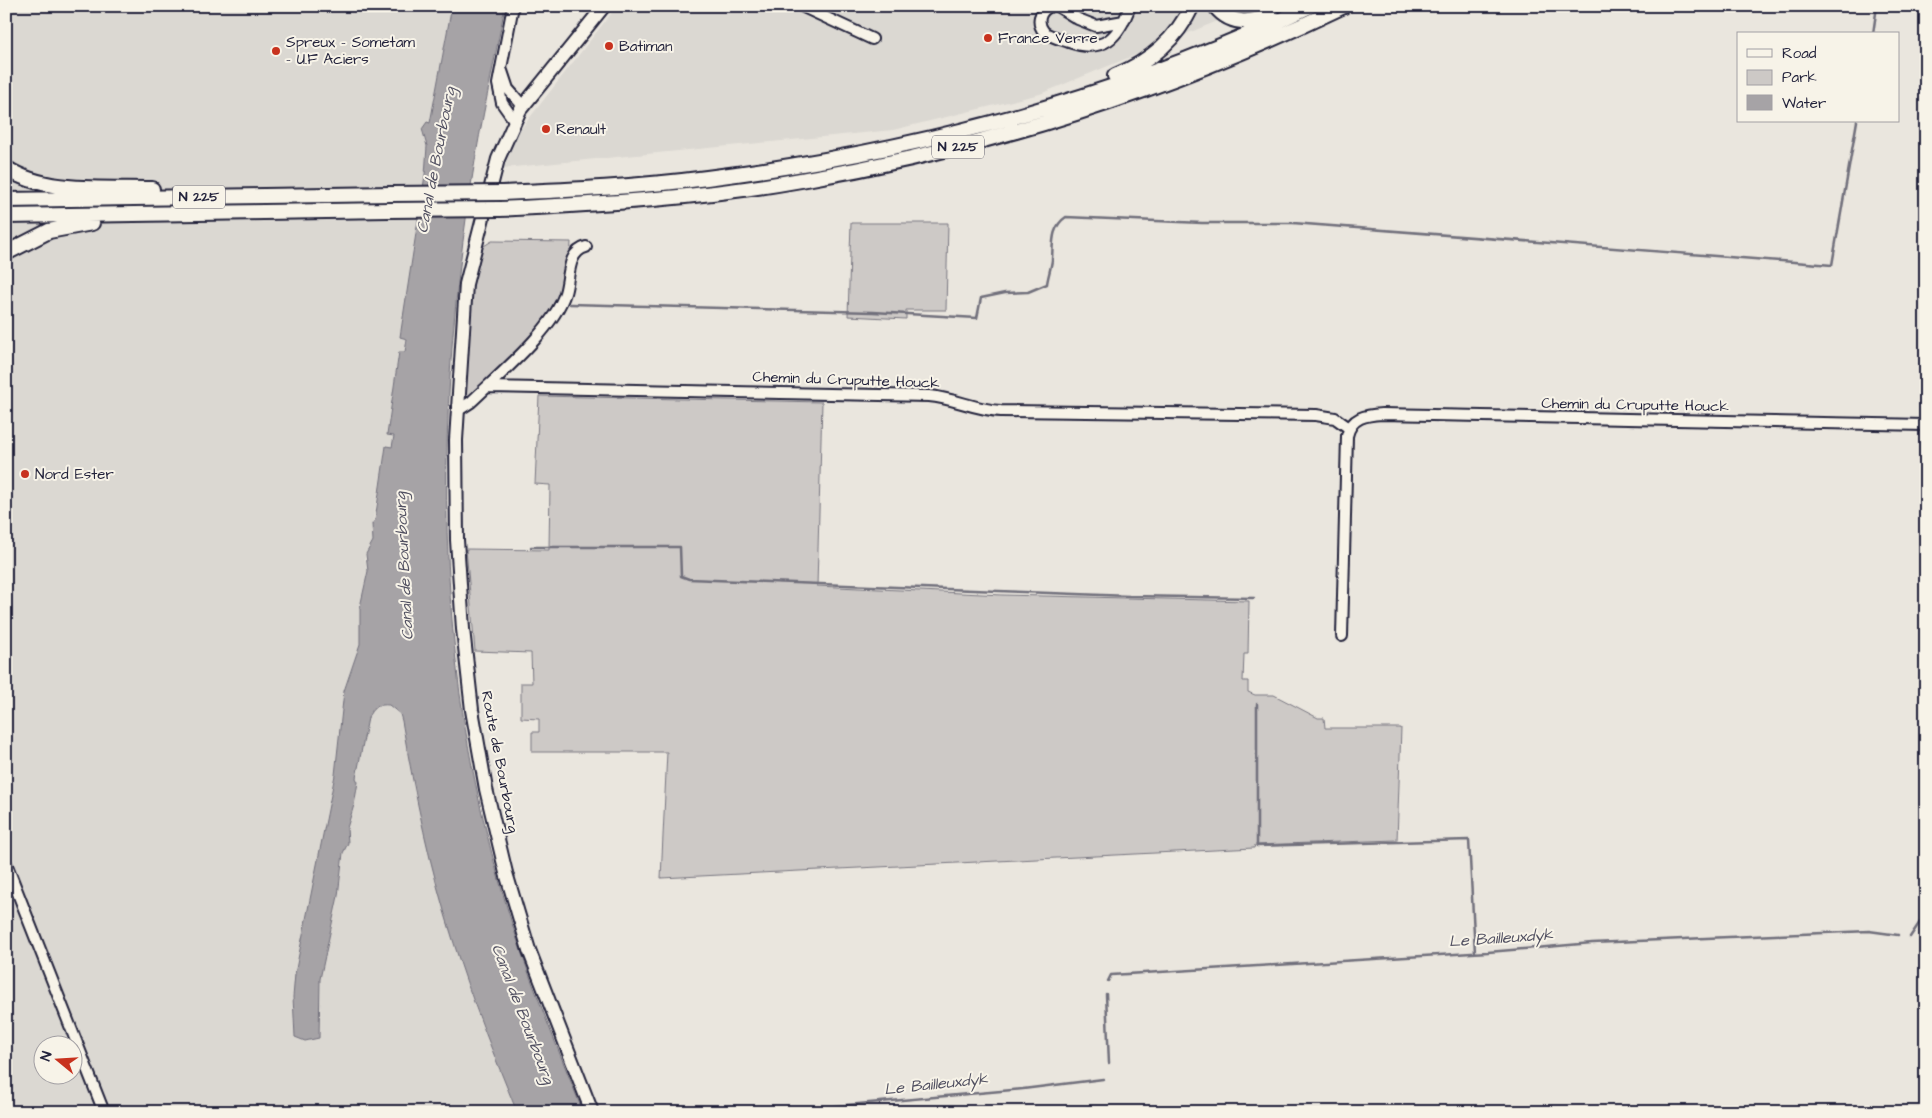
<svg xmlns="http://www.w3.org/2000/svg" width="1932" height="1118" viewBox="0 0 1932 1118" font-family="'Architects Daughter',sans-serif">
<rect width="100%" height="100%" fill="#eae6de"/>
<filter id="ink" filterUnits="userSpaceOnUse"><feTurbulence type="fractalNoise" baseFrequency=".02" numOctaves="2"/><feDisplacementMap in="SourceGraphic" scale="10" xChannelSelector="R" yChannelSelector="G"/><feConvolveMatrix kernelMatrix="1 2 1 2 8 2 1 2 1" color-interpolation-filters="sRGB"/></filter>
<g filter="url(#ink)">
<path fill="#dbd8d2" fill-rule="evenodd" d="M6,6h446l-22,117 -8,9 5,14 -2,29 -24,162 6,2 -2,14 -6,-1 -12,83 7,1 -2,11 -6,-1 -13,75v20l-8,18 3,12 -8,36v37l-16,47 -9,84 -42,222v10l2,30 10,4 14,-3 1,-59 18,-83 9,-68 7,-23 2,-27 12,-60 4,-7 7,-6h10l11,9 2,7 17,88 34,131 23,70 41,102h-511zM42,1046h30v30h-30z
M617,6h637l-214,88 -147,36 -389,38 13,-34z"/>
<path fill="#cdc9c6" stroke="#787680" d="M851,223h97l-2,87h-40v9l-58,-3z
M492,241l79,1 -1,19 -16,52 -82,86 -5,-1 -3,-15 8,-99 7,-35z
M539,396l283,6 -5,184 185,9 247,6 -1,53h-4l-1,27h5v11l7,3h19l44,23h6l1,10h76l-4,112 -142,5 -1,3 -593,30 6,-126h-135v-20h7v-13l-18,-1v-35h11l-1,-30 -56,-2 -9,-102 83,1 1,-65 -15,-1z"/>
<path fill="#a6a3a6" stroke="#716f7b" d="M452,6h53c-11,58 -24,115 -33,173 -27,169 -35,344 -12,515 13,94 37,191 69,280 17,47 36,92 54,138h-66c-23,-57 -46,-113 -64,-172 -23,-71 -38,-145 -51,-219l-2,-7 -11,-9c-10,-1 -17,2 -21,13l-12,60 2,4 -4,23 -7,23 1,15 -5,10 -5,43 -18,83 -1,59 -14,3 -10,-4 -2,-40 2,-23 40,-199 9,-84 16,-47v-37l8,-36 -2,-17 7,-13 -1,-17 3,-4 11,-74 6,1 2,-11 -7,-1 12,-83h6l2,-13 -7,-2 25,-162 2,-29 -5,-17 5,-7 3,1z"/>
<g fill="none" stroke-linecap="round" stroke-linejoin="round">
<path stroke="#716f7b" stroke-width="2.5" d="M1873,34l4,-28
M570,304l303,8 104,6 4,-20 24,-5 23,-1 19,-8c1,-8 4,-16 5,-24 1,-17 -1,-33 14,-43l136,6h91l539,42 25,-144
M531,547h149l1,29 8,3 440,17 125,2
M1257,704v142l212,-6 6,113
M1910,937l16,-24
M1108,981l3,-6 377,-23 104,-9 277,-12 29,4
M1106,994l3,69
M770,1112l253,-23 80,-10"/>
<defs>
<path id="minor" d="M513,6l-15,78 4,19 12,17
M801,6l71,33
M1051,6c-12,5 -15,16 -7,26 7,5 16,7 25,10 35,12 50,-5 61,-36
M1057,6l21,13 18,7 28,-5
M502,71l6,18 15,17
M487,387l442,9c25,2 47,14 72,15l315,4 19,3 14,10
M457,411l14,-9c28,-27 83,-73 94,-109 5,-16 2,-41 21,-46
M1342,636l5,-200c4,-19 19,-21 35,-22l544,11
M6,863l98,249"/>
<path id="major" d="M592,1112l-63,-162 -23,-77 -20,-84 -14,-79 -9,-81 -6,-89 -1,-100 10,-156 32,-125 22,-49 84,-104"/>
<path id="highway" d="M1215,6c15,19 35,18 56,9
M1115,76c35,-14 61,-36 77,-70
M6,168c41,27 100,19 146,21
M502,193c69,-3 137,-6 205,-15 207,-26 414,-81 603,-172
M6,200l386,-6
M499,209c101,-5 203,-11 302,-29 189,-32 370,-91 543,-174
M6,216l383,-6
M6,253l43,-22 43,-8"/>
</defs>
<use href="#minor" stroke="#22223b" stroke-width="14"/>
<use href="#major" stroke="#22223b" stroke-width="16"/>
<use href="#highway" stroke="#22223b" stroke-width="18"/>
<use href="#minor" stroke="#f7f3e8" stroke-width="10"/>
<use href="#major" stroke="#f7f3e8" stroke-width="12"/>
<use href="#highway" stroke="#f7f3e8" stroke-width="14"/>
<defs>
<path id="highway-bridge" d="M392,194l110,-1
M389,210l110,-1"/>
</defs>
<use href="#highway-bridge" stroke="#22223b" stroke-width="18" stroke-linecap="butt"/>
<use href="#highway-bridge" stroke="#f7f3e8" stroke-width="14"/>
</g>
</g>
<g fill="#c8321e" stroke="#f7f3e8" stroke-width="2">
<circle cx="988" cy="38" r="5"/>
<circle cx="609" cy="46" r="5"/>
<circle cx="276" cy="51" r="5"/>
<circle cx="546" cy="129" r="5"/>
<circle cx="25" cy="474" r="5"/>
</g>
<g text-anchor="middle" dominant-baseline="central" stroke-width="4" stroke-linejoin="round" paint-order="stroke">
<g fill="#f7f3e8" stroke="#62616f" stroke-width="1">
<rect x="932" y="135.5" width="52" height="23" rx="4"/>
<rect x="173" y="185.5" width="52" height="23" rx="4"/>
</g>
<g font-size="14" font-weight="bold" fill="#22223b">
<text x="958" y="147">N 225</text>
<text x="199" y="197">N 225</text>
</g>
<g font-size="15" fill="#22223b" stroke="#f7f3e8" text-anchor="start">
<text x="998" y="38">France Verre</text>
<text x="286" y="42">Spreux - Sometam<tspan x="286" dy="17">- U.F Aciers</tspan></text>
<text x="619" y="46">Batiman</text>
<text x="556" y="129">Renault</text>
<text x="35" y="474">Nord Ester</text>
</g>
<g font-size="15" fill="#22223b" stroke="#f7f3e8">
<text transform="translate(846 380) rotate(2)">Chemin du Cruputte Houck</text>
<text transform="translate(1635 405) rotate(1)">Chemin du Cruputte Houck</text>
<text transform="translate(500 762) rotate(79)">Route de Bourbourg</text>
</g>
<g font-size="16" font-style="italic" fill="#504f60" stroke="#f7f3e8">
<text transform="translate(436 160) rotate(-79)">Canal de Bourbourg</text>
<text transform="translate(404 566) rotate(-93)">Canal de Bourbourg</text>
<text transform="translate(1501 938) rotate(-4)">Le Bailleuxdyk</text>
<text transform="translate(523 1014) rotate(69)">Canal de Bourbourg</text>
<text transform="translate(936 1084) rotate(-6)">Le Bailleuxdyk</text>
</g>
</g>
<rect width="1932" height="1118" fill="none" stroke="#f7f3e8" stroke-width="25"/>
<rect x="12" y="12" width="1907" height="1093" fill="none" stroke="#22223b" stroke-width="2" filter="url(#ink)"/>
<rect x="1737" y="32" width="162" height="90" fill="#f7f3e8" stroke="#a29fa3"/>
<rect x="1747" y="49" width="25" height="8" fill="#f7f3e8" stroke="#a29fa3"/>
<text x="1782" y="58" font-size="15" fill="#22223b">Road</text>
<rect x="1747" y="70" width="25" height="15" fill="#cdc9c6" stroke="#a29fa3"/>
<text x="1782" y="82" font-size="15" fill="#22223b">Park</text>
<rect x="1747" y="95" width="25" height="15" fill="#a6a3a6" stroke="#a29fa3"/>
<text x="1782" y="108" font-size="15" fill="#22223b">Water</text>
<g transform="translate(58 1060) rotate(288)"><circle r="24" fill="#f7f3e8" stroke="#a29fa3"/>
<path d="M0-4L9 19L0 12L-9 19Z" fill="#c8321e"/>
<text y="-8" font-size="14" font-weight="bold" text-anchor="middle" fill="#22223b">N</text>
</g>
</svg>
